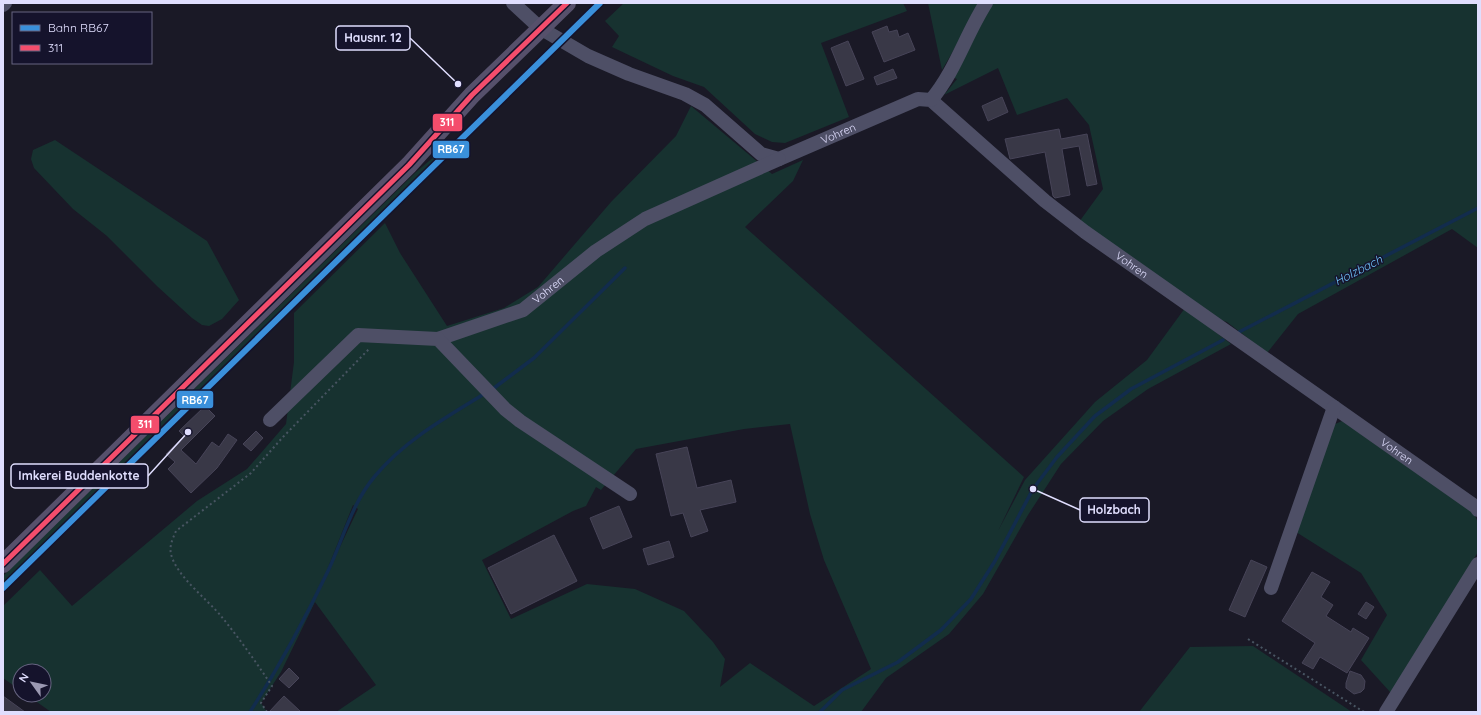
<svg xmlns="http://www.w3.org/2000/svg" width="1481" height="715" viewBox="0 0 1481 715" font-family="Quicksand,sans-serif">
<rect width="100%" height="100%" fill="#1a1926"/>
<path fill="#173230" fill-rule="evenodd" d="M624,3h279l4,8 -86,32 28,74 -64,26 -13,-1 -17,-8 -51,-47 -31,-11 -61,-29 7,-11 -14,-15z
M928,3h53l-39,67z
M991,3h487v245l-26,-19 -154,85 -31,39 -40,-31 -12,-4 -136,-96 24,-33 -14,-64 -22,-27 -50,17 -19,-47 -54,27 13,-16 -5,-2z
M691,106l81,68 31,-14 -10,21 -48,46 279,250 -26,54 27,-51 70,-78 52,-42 38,-52 46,36 -83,45 -45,32 -42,43 -33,51 -45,79 -34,40 -63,44 -25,34h-525l40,-27 -61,-83 -34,70 -20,31 6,9h-216l-24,-17h17v-24h-24v19l-17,-12v-72l37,-36 32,36 125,-105 50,-32 39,-45 8,-62v-49l91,-90 15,30 47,73 57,-18 34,-21 73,-85 65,-66zM790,424l20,90 14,46 47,109 -57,37 -64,-43 -30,24 5,-28 -12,-17 -29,-31 -49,-22 -48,-5 -76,35 -29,-59 91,-49 13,-5 10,-19 5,3 35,-41 108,-20zM353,505l5,4 -40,84z
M55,140l152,101 32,59 -17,19 -13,7 -7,-1 -10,-7 -34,-31 -51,-51 -34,-27 -39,-41 -3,-9 2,-9z
M435,156l1,4 -433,425v-9l413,-404z
M1342,421l132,92 4,10v29l-87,141 -30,-33 26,-45 -26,-42 -65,-41 37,-107z
M1253,646l99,66h-213l51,-65z"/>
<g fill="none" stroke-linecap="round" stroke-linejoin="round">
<path stroke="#122c4d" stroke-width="3.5" d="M1239,332l239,-124
M494,388l40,-30 91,-90
M250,712c29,-45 55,-93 78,-141 15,-32 24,-68 47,-95 30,-36 70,-58 109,-82
M820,712l22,-22 56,-28 43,-32 30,-31 24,-38 38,-72 24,-32 38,-41 36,-27 92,-49"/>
</g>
<path fill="#393847" stroke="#474458" d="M887,26l2,6 8,-2 2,7 9,-4 7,17 -31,12 -12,-30z
M848,41l16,38 -18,7 -15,-38z
M893,69l4,9 -20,7 -3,-8z
M1002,97l6,15 -20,9 -6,-15z
M1059,129l2,10 26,-5 10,50 -10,2 -8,-40 -17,3 8,46 -15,3 -2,-2 -8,-44 -35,7 -5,-20z
M205,406l10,10 -34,34 15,14 16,-22 7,5 9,-13 9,6 -20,28 -26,25 -23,-24 7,-7 -9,-8 18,-18 -5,-5z
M256,431l7,7 -12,13 -8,-7z
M687,447l10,41 34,-8 5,22 -36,8 8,21 -17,6 -8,-24 -12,3 -15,-62z
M619,506l13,31 -29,12 -13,-31z
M554,535l23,46 -66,33 -23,-46z
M669,541l5,16 -26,8 -5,-16z
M1251,560l16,7 -22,50 -16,-7z
M1312,572l18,10 -9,15 12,8 -7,11 25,16 2,-4 16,10 -22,35 -27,-16 -7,12 -11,-6 13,-20 -33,-22z
M1366,602l8,5 -8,12 -8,-5z
M289,668l10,10 -10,10 -10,-9z
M1350,671l11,4 4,6 -1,8 -3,3 -7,2 -8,-6v-5z
M3,696l22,16h-22z
M284,696l17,16h-32z"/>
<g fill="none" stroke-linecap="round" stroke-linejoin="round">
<path stroke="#485562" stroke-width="2" stroke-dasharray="2 3" stroke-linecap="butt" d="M1248,639l116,73
M267,712l-6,-9 11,-17c-16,-24 -33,-48 -51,-70 -14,-17 -45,-40 -50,-62 -2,-8 2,-16 5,-23l75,-58 32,-36 87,-89"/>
<g stroke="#4e4f66" stroke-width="14">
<path id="s1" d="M513,3l27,25 48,28 41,18 56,20 20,11 56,49 18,5 139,-60 13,1 114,101 40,31 391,275 2,3"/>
<path d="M3,5l2,-2"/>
<path d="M931,100c24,-28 35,-66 55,-97"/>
<path id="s2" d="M438,339l85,-29 73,-59 49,-32 134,-60"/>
<path d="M270,420l88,-85 80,4 67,70 15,12 110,73"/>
<path d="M1271,588l63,-181"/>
<path d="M1386,712l92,-148"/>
</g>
<path stroke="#56506b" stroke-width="18" d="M3,564l406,-399 63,-70 95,-92"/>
<defs>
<path id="bus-1" d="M3,564l406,-399 63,-70 95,-92"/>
</defs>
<use href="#bus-1" stroke="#15132c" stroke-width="8"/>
<use href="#bus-1" stroke="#f44d6c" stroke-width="5"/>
<defs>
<path id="rail-1" d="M3,588l597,-585"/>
</defs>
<use href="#rail-1" stroke="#15132c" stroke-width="9"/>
<use href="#rail-1" stroke="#3a90db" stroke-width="6"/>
</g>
<g text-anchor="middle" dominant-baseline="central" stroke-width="3" stroke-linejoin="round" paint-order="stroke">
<g font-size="11" fill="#e0defe" stroke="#15132c">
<text stroke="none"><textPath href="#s1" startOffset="377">Vohren</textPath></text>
<text stroke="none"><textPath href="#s1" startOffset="737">Vohren</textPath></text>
<text stroke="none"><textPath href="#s2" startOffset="122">Vohren</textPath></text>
<text stroke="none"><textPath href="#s1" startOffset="1061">Vohren</textPath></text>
</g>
<g font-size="12" font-style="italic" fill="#70c5fa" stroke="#15132c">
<text transform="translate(1358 270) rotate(-27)">Holzbach</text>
</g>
</g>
<path fill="none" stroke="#e0defe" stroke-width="1.5" d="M458 84L410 38M188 432L148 476M1033 489L1080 510"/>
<g fill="#e0defe" stroke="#15132c" stroke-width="1.5">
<circle cx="458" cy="84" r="4"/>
<circle cx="188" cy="432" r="4"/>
<circle cx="1033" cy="489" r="4"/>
</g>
<g fill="#15132c" stroke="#e0defe" stroke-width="1.5">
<rect x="336" y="26" width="74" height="24" rx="4"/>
<rect x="11" y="464" width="137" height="24" rx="4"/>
<rect x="1080" y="498" width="69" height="24" rx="4"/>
</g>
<g font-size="12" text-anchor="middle" font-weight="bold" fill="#e0defe">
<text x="373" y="42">Hausnr. 12</text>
<text x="79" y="480">Imkerei Buddenkotte</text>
<text x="1114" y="514">Holzbach</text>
</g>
<g stroke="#15132c" stroke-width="1.5">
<rect x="432" y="113" width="31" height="19" rx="4" fill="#f44d6c"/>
<rect x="432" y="140" width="38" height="19" rx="4" fill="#3a90db"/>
<rect x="176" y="390" width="38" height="19" rx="4" fill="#3a90db"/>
<rect x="130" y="415" width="30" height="19" rx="4" fill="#f44d6c"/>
</g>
<g font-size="11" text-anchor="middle" font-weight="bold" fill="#fff">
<text x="447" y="126">311</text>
<text x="451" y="153">RB67</text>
<text x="195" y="404">RB67</text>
<text x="145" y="428">311</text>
</g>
<rect width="1481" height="715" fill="none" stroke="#e0defe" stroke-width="8"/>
<rect x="12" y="12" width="140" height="52" fill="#15132c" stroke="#666480"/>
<rect x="20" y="25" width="20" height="6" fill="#3a90db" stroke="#666480"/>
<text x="48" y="32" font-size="12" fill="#e0defe">Bahn RB67</text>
<rect x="20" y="45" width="20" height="6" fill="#f44d6c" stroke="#666480"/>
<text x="48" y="52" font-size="12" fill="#e0defe">311</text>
<g transform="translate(32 683) rotate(303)"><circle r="19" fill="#15132c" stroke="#666480"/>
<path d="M0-3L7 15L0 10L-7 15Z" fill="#9b99b2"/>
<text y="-6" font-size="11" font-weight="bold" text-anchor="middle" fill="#e0defe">N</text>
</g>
</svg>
